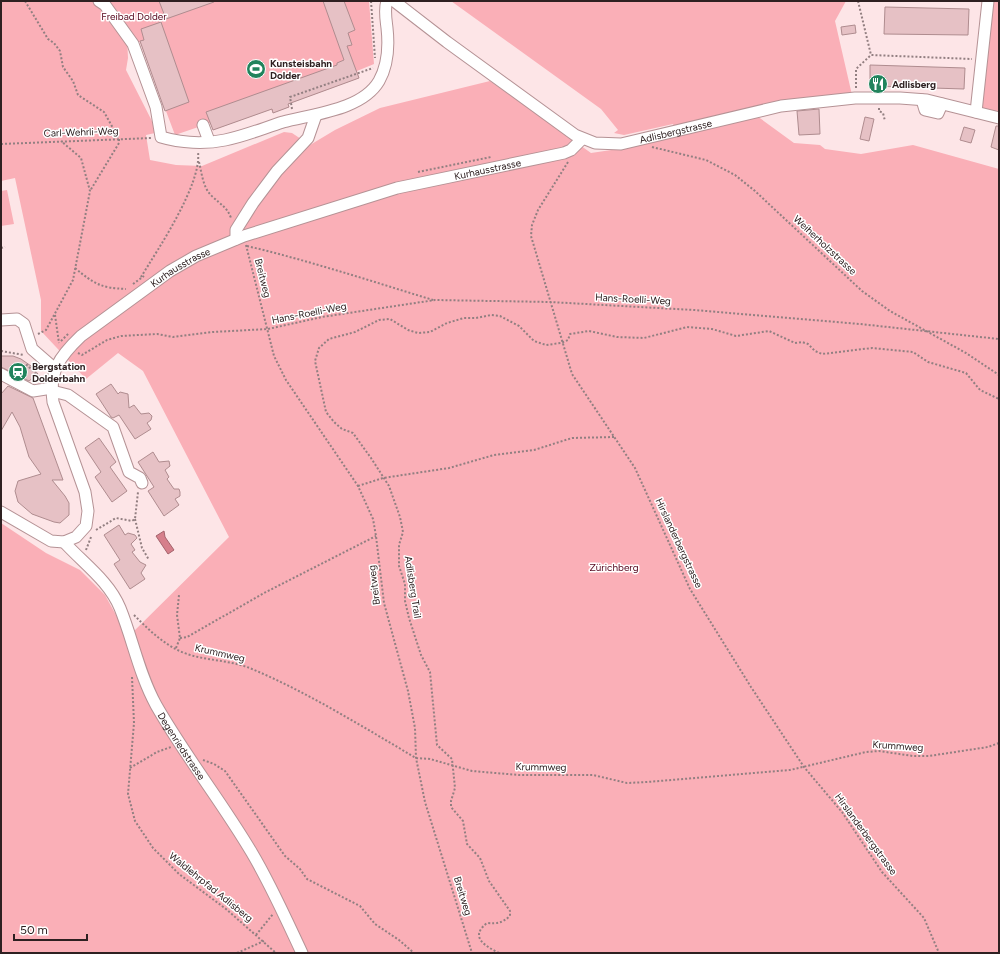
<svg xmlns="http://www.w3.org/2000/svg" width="1000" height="954" viewBox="0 0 1000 954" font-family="Figtree,sans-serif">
<rect width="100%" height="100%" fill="#fde5e7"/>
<path fill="#faafb7" d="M1,1h95l31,37 1,20 -2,12 30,59 -1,4 -9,2 4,25 26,5 26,1 82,-34 8,1 18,12 25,-15 45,-22 110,-27 101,72 34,-5 53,-13 -5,-11 -49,11 -10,-2 4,-3 -17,-21 -150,-108h395l-11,20 17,74 -95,21 37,27 26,2 5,4 36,5 52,-9 86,24v784h-998v-430l45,30 34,17 25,25 23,42 101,-100 -86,-166 -25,-18 -32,26 -45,-48v-31l-26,-122 -14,3z
M103,1h266l5,63 -17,7 2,7 -71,26 1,3 -16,6 -2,-4 -58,21 -3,-7 -35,12 -35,-93 -5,1z
M991,1h8v121l-20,-12z
M7,190l7,34 -13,2v-35z"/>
<path fill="#d67f8b" stroke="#a4626b" d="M164,531l1,6 9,13 -6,4 -12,-18z"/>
<path fill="#e6c1c5" stroke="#af8c8f" d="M159,1h55v1l-48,17z
M323,1h21l11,29 -7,3 4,12 -5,1 12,32 -71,26 1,3 -16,6 -1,-4 -59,21 -7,-18 131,-47v-2l7,-3z
M885,7l84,2 -1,26 -84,-1z
M161,22l28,80 -24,9 -25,-70 4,-1 -3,-11z
M855,25l1,8 -14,2 -1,-8z
M870,65l95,3 -1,21 -94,-3z
M819,109l1,25 -21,1 -2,-24z
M865,117l9,2 -5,22 -9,-2z
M996,126h3v24l-8,-3z
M964,127l11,3 -4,13 -11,-3z
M1,356h12l8,3 10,7 7,8 -9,7 -28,-14z
M111,384l7,10 2,-2 8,2 1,14 5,-3 7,9 8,-1 3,3 -1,4 -4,3 4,6 -16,10 -16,-24 -6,3 -2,-1 -15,-23z
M8,386l25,12 30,82h-11l13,16 4,7v12l-9,8 -6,-1 -22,-8 -14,-12 -3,-11 3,-10 23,-7 -12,-17 -9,-30 -8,-15 -11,19v-37z
M99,438l17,24 -6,5 17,24 -15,11 -17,-25 6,-5 -16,-24z
M153,452l6,10 10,-1 1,5 -5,4 4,7 -2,2 7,10h5l1,3v4l-5,3 4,6 -15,11 -16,-25 6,-4 -16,-25z
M119,525l6,10 3,-2 7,2 2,3 -6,6 4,6 -3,2 8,10 6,3 -5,8 4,6 -15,10 -16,-25 6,-4 -16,-25z"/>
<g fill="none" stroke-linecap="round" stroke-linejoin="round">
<defs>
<g id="minor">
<path d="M99,1l6,4 28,39 23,63 5,30c20,6 44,7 64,3 20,-4 39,-12 58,-18 30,-8 79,-12 96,-41 9,-16 10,-35 8,-53 -1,-9 -3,-19 0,-27"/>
<path id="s1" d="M394,1l53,41 128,93 20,8 26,1 160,-38 74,-8h45l27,2 72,18"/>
<path d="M922,100l3,10 13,3 4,-9"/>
<path d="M976,112l12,-111"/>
<path d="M203,125l6,16"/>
<path d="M236,239v-9l17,-27 24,-32 31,-33 8,-23"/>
<path d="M1,320l16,-1 7,5 8,25 23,20"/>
<path d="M1,374l32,17 19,-3"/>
<path d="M52,391l16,4 45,32 16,45 11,6 2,5"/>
<path id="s2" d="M1,512l50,29 13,1 12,-5 10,-11 2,-15 -3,-19 -32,-90c-4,-31 6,-45 28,-66l89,-65 26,-15 48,-20 153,-48 167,-35 7,-3 11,-11"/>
<path id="s3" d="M64,542c19,21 45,39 56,66 13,32 19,66 36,97 29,51 66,97 96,148 19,32 34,66 50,100"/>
</g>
</defs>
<use href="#minor" stroke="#b59295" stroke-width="13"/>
<path stroke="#927f81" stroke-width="2" stroke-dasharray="2 2" stroke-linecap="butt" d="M25,1l23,38 6,4 6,8 3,16 10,14 5,14 26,17 15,27v4l-29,48
M371,1l4,57
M858,1l13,54 101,4
M856,88v-19l15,-14
M879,108v3l4,2 2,8
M292,109l-2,-12 83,-29
M1,144l151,-6
M652,147l54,13 29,15 20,16 107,100 28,20 76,42 33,22
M199,162c3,12 4,27 14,35 8,8 14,10 18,21
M568,162l-30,48 -6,15 -1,11 41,138 63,94 55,121 61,98 53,80 38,45 40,60 42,46 15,35
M418,172l73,-15
M246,245l28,111 12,24 72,106 15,33 3,17 8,67 24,88 7,37 1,30 9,44 47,151
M247,246c63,15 124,35 186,54
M1,248l4,-1
M75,268c19,16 26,20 51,21
M141,277c17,-28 61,-93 57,-125
M133,284l11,-8
M55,315l4,28
M38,334l8,-4 27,-50 17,-89 -9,-33 -20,-17
M61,341l8,-8
M1,351l23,4
M78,353l4,2 25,-15 14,-4 36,-2 16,3 40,-5 55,-3 54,-12 113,-17 115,2 144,8 166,14 139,15
M21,372l6,-7 11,11 6,3
M358,486l25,-8 66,-10 45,-13 40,-5 38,-12 42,-1
M135,519l7,29 7,12
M96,530l20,-12 16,3 3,-2 3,-27
M86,550l5,-13
M134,615c16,16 31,31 53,39 21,7 44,6 65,15 57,24 111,58 164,89l14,1 42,12 47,4h74l34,8 20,-1 143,-12 76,-18 13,-1 34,5h16l59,-9 11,-4
M180,638l7,-1 79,-45 110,-56
M176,648l4,-10 -3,-23 2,-20
M132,677l2,46 -6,71 7,27 18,27 26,26 47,35 50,44
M203,760l11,4 11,7 60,85 15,13 7,10 53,27 15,18 24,16 15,13
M130,768l27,-16 14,-5
M256,935l17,-21
M237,953l27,-12
M499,953c-14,-7 -30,-16 -12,-30 10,1 15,0 23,-7v-5l-21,-30 -9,-23 -13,-14 -4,-23 -12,-14v-6l4,-13 -3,-29 -15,-14 -7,-73 -9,-17 -12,-37 -4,-17v-17l-6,-18v-21l4,-13 -3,-15 -11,-31 -18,-28 -18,-25 -11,-4 -8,-7 -8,-10 -11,-51 4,-13 10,-9 26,-7 24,-12 11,-1 18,11 10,3 12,-1 17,-9 17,-5h12l15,-3 9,1 19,10 15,15 12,4 15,-2 7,-3 2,-6 19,-3 28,6 27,1 43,-11 25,2 24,7 33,-5 26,12 7,-1 6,2 7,7 7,3 50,-6 41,4 15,10 38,11 14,17 19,9"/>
<use href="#minor" stroke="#fff" stroke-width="11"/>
</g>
<defs>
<symbol id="stadium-disc" viewBox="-11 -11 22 22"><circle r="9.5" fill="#21835c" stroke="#fff"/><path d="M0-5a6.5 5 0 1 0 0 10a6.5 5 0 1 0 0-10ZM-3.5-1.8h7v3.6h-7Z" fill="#fff"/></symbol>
<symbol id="restaurant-disc" viewBox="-11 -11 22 22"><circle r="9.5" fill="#21835c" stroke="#fff"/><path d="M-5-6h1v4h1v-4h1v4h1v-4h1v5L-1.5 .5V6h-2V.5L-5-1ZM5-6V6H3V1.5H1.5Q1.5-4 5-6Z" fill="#fff"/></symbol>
<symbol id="station-disc" viewBox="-11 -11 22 22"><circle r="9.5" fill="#21835c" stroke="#fff"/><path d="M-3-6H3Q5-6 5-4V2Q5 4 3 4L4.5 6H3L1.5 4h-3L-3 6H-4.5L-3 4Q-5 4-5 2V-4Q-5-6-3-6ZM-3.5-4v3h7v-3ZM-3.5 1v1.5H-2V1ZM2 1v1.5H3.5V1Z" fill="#fff"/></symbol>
</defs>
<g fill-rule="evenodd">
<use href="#stadium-disc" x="245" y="58" width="22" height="22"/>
<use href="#restaurant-disc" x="867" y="73" width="22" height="22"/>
<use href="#station-disc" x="7" y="361" width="22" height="22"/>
</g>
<g text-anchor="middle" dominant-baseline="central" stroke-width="3" stroke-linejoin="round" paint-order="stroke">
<g font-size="10" fill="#56061d" stroke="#fff">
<text x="134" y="16">Freibad Dolder</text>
<text x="614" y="567">Zürichberg</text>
</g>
<g font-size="10" font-weight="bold" fill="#2e2021" stroke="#fff" text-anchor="start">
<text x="270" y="63">Kunsteisbahn<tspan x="270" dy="12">Dolder</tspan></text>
<text x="892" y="84">Adlisberg</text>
<text x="32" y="366">Bergstation<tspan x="32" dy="12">Dolderbahn</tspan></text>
</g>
<g font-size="10" fill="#2e2021" stroke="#fff">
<text transform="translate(81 132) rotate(-2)">Carl-Wehrli-Weg</text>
<text stroke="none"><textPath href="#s1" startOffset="329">Adlisbergstrasse</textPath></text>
<text stroke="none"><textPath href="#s2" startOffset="749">Kurhausstrasse</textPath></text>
<text transform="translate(825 245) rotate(43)">Weiherholzstrasse</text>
<text stroke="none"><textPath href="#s2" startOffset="425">Kurhausstrasse</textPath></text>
<text transform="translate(263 278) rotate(76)">Breitweg</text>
<text transform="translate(633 299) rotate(3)">Hans-Roelli-Weg</text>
<text transform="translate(309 313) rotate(-11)">Hans-Roelli-Weg</text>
<text transform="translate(679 543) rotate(65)">Hirslanderbergstrasse</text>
<text transform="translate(374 585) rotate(-97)">Breitweg</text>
<text transform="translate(413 587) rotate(81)">Adlisberg Trail</text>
<text transform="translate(220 653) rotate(13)">Krummweg</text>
<text stroke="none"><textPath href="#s3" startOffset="239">Degenriedstrasse</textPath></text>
<text transform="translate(898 746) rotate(4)">Krummweg</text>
<text transform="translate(541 767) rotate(1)">Krummweg</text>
<text transform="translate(866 834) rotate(54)">Hirslanderbergstrasse</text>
<text transform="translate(211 887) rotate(39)">Waldlehrpfad Adlisberg</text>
<text transform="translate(463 896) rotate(73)">Breitweg</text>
</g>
</g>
<rect width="1000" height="954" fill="none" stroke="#2e2021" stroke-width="4"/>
<path d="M14 934v6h73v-6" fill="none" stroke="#2e2021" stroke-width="2"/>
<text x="20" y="934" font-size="12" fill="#2e2021" stroke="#ffffff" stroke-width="3" paint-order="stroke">50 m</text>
</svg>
